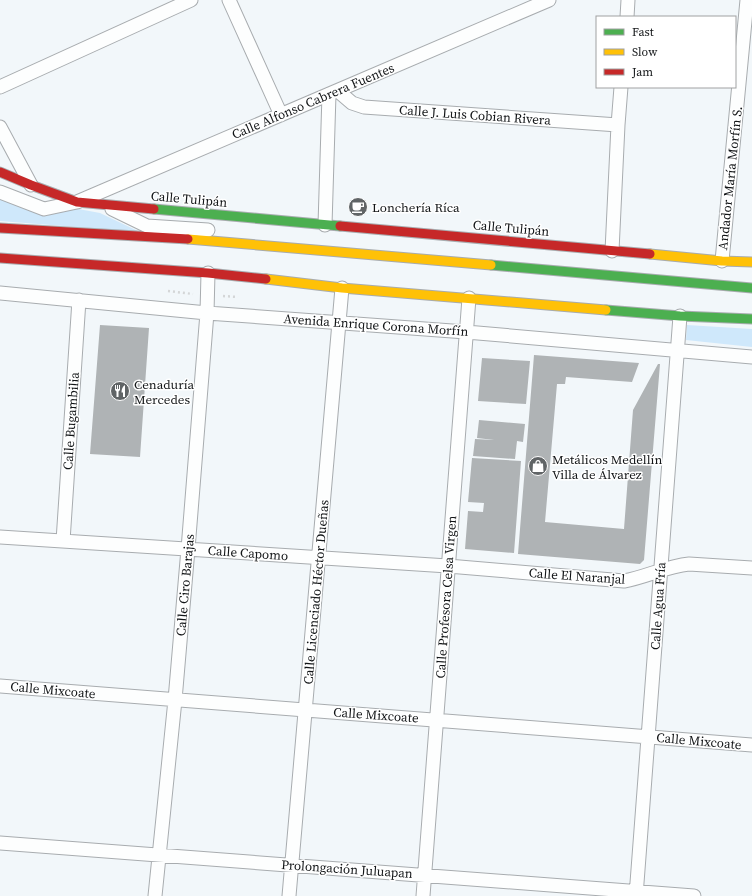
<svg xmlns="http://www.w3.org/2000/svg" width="752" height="896" viewBox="0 0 752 896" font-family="'Source Serif 4',serif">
<rect width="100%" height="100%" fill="#f2f7fa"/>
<path fill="#cfe8fb" d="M0,199l46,17 27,-8 27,5 40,19 -140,-11z
M687,325l65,4v18l-66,-7z"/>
<path fill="#afb3b5" d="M100,325l49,3 -9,129 -50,-3z
M534,355l105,8 -7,19 -66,-5 -1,7h-8l-12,138 79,7 9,-119 25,-46h2l-16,196 -4,4 -122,-10z
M482,358l48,3 -4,43 -48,-3z
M479,420l46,4 -2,18 -6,-1 -2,18 -42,-3 2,-17 19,1 -17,-2z
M472,458l49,3 -7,92 -49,-4 3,-38 15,1 1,-9 -16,-1z"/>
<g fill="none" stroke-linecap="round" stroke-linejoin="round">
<defs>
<path id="street" d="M229,0l52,115
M627,17l1,-17
M0,87l191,-87
M338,91l14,12 12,4 254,18
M0,127l31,58
M0,192l44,17 33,-7 472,-202
M112,209l35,17 61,4
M325,225l4,-131
M612,251l6,-126 3,-38
M722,261l25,-261
M0,293l207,20 259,19 286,25
M0,537l448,29 176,15c22,-4 43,-15 65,-17l63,4
M63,541l16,-241
M0,686l752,59
M0,843l694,53
M155,896l20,-196 13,-151 19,-236 1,-40
M289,896l53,-608
M423,896l46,-598
M636,896l44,-580"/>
<path id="fast" d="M154,209l186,17
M491,265l261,23
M606,310l74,6 72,3"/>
<path id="slow" d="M188,239l303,26
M650,254l72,7 30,1
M266,279l76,9 264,22"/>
<path id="jam" d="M0,172l31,13 46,17 77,7
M340,226l310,28
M0,228l188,11
M0,258l208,15 58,6"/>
</defs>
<use href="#street" stroke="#a8acaf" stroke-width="15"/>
<use href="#fast" stroke="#a8acaf" stroke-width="11"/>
<use href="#slow" stroke="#a8acaf" stroke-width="11"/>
<use href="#jam" stroke="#a8acaf" stroke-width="11"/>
<path stroke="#d4d6d7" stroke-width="2.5" stroke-dasharray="2 3" stroke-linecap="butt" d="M168,291l25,3
M223,296l15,1"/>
<use href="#street" stroke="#fdfefe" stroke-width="13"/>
<use href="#fast" stroke="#4caf50" stroke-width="9"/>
<use href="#slow" stroke="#ffc107" stroke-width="9"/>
<use href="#jam" stroke="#c62828" stroke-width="9"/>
</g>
<defs>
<symbol id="cafe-disc" viewBox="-11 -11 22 22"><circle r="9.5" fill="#606466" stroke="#fff"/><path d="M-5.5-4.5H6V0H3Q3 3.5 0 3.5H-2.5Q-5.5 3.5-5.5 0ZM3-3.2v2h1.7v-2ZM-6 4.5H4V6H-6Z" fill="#fff"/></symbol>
<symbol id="restaurant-disc" viewBox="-11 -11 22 22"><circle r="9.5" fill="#606466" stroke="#fff"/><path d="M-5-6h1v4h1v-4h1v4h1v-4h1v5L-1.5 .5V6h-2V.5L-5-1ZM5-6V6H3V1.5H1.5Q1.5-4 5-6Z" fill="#fff"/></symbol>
<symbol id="shop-disc" viewBox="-11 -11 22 22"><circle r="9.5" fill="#606466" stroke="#fff"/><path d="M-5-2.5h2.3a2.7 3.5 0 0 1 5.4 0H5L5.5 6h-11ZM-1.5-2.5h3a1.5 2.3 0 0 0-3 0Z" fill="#fff"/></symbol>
</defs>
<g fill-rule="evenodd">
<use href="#cafe-disc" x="347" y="196" width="22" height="22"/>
<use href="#restaurant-disc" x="109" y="380" width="22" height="22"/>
<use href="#shop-disc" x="527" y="455" width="22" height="22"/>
</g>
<g text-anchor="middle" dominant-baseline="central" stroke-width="3" stroke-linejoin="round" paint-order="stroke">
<g font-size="13" fill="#121517" stroke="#fff">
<text transform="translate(313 101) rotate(-23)">Calle Alfonso Cabrera Fuentes</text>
<text transform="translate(475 115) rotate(4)">Calle J. Luis Cobian Rivera</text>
<text transform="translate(730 178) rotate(-84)">Andador María Morfín S.</text>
<text transform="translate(189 199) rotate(5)">Calle Tulipán</text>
<text transform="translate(511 228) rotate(5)">Calle Tulipán</text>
<text transform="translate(376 325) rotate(4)">Avenida Enrique Corona Morfín</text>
<text transform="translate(71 421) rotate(-86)">Calle Bugambilia</text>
<text transform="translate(248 553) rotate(4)">Calle Capomo</text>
<text transform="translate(577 576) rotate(4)">Calle El Naranjal</text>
<text transform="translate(185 585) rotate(-85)">Calle Ciro Barajas</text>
<text transform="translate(316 592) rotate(-85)">Calle Licenciado Héctor Dueñas</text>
<text transform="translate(446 597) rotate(-86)">Calle Profesora Celsa Virgen</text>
<text transform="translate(658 606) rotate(-86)">Calle Agua Fría</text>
<text transform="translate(53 690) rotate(5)">Calle Mixcoate</text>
<text transform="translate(376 715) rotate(4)">Calle Mixcoate</text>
<text transform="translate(699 741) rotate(5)">Calle Mixcoate</text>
<text transform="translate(347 869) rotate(4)">Prolongación Juluapan</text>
</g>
<g font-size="13" fill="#121517" stroke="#fff" text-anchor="start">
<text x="372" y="207">Lonchería Ríca</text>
<text x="134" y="384">Cenaduría<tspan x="134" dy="15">Mercedes</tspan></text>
<text x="552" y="459">Metálicos Medellín<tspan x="552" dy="15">Villa de Álvarez</tspan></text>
</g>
</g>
<rect x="596" y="16" width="140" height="72" fill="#ffffff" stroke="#a0a1a2"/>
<rect x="604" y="29" width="20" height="6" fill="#4caf50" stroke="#a0a1a2"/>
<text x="632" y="36" font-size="12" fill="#121517">Fast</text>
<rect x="604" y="49" width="20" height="6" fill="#ffc107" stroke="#a0a1a2"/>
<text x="632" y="56" font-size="12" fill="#121517">Slow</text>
<rect x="604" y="69" width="20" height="6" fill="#c62828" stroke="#a0a1a2"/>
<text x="632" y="76" font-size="12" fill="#121517">Jam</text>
</svg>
